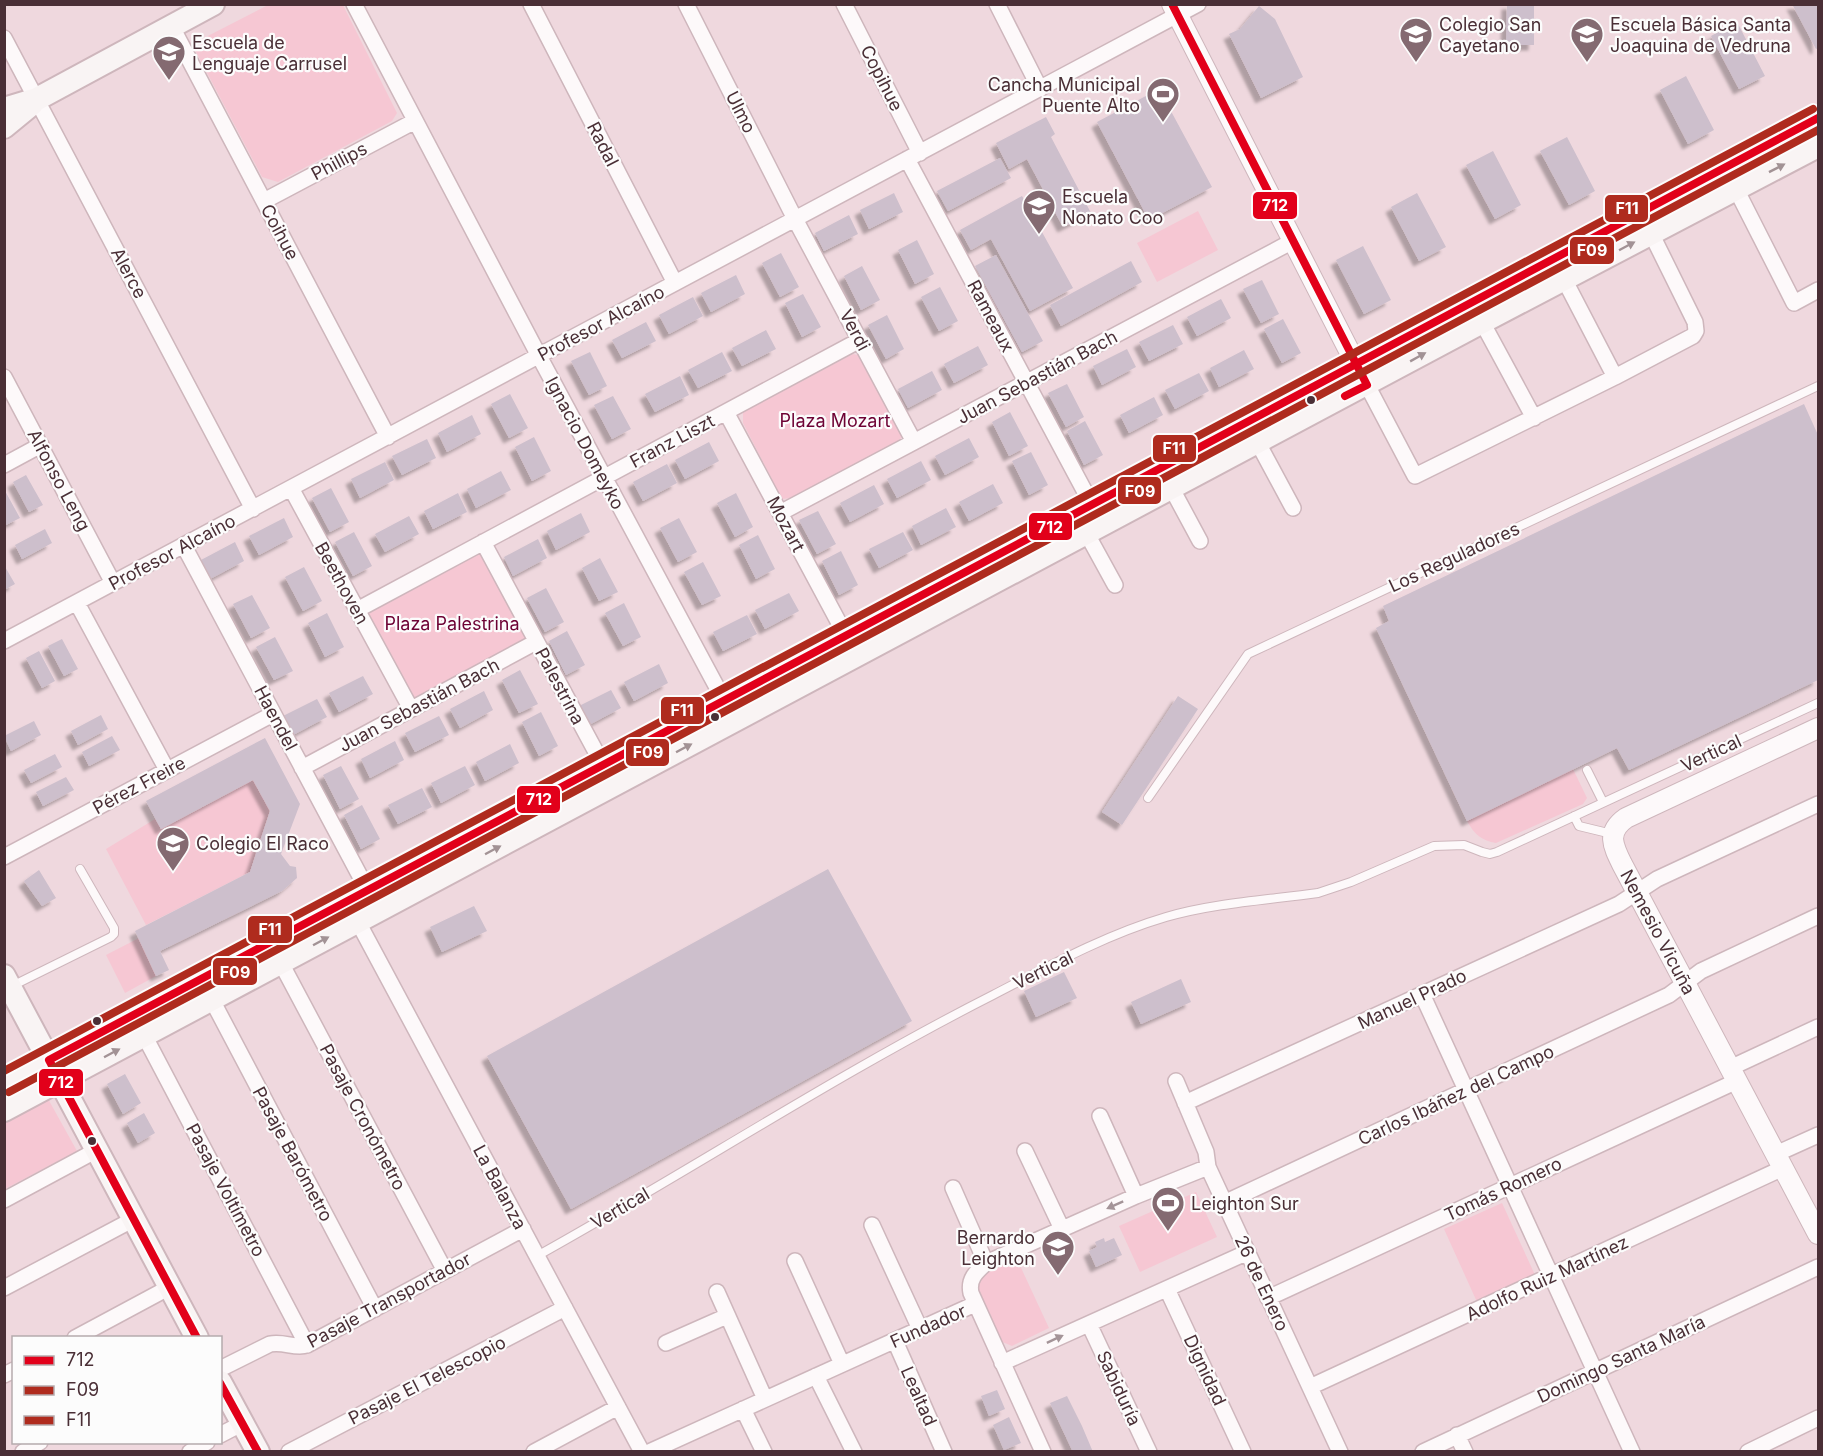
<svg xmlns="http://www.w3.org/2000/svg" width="1823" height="1456" viewBox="0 0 1823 1456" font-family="Inter,sans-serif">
<defs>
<filter id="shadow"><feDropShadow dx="-5.5" dy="5.5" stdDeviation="1.5" flood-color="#0004"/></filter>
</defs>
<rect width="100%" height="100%" fill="#efd8de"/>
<path fill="#f6c7d3" d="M268,5h75l54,108 -5,8 -114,61 -16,-5 -67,-127 3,-9z
M1198,211l20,39 -61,32 -20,-39z
M853,354l9,2 41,75 -3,10 -109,57 -9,1 -39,-76v-11z
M475,552l8,4 44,82 -5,7 -105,55 -8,-4 -43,-80 4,-8z
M1573,769l14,29 -4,6 -87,39c-14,-2 -22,-9 -29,-22z
M253,780l17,31 -20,61 -104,53 -40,-76 49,-30 6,10z
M139,938l17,38 -31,17 -19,-38z
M47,1097l30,54 -72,38v-70z
M1196,1192l21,45 -77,35 -21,-46z
M1502,1203l33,72 -58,27 -33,-73z
M1016,1257l33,71 -37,18 -12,-5 -24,-54 4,-13z"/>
<path fill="#cdbfcc" filter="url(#shadow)" d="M1507,4h27v41h-28z
M1792,4h26v44l-2,1z
M1259,6l16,13 28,58 -42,21 -32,-64 11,-5z
M1737,22l28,54 -26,13 -28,-53z
M1686,76l28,54 -26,14 -28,-54z
M1159,89l53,98 -63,33 -52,-98z
M1046,117l9,17 -4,3 40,76 -28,14 -36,-68 -18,10 -13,-26z
M1567,137l28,54 -26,14 -29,-54z
M1493,151l28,54 -26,14 -29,-54z
M1000,158l11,20 -63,33 -11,-20z
M894,193l9,19 -34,17 -9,-19z
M1417,193l29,54 -27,14 -28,-54z
M1022,196l51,92 -43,23 -39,-72 -20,11 -11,-20z
M849,215l9,19 -34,17 -9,-18z
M917,240l17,34 -19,10 -17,-34z
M1363,246l28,54 -27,14 -28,-54z
M781,253l18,34 -19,10 -18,-34z
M996,255l47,86 -21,11 -47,-86z
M1131,261l11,21 -81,44 -11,-21z
M862,266l18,34 -19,10 -17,-34z
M736,275l9,19 -34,18 -10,-19z
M1262,280l17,34 -18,9 -18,-34z
M940,287l18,34 -19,10 -18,-34z
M803,294l18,33 -19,10 -17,-34z
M693,297l10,19 -34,18 -10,-19z
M1221,299l10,19 -34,18 -10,-19z
M887,315l17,34 -18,10 -18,-34z
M1283,319l18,34 -19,10 -18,-34z
M646,322l10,19 -34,17 -10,-18z
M1173,325l10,19 -34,17 -10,-19z
M766,330l10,19 -34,17 -10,-18z
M978,346l10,19 -34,18 -10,-19z
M1127,349l9,18 -34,18 -9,-19z
M1244,350l10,19 -35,18 -9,-19z
M590,352l17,34 -18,9 -18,-34z
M722,352l10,19 -34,17 -10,-18z
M932,371l10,19 -34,18 -10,-19z
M1199,373l10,18 -34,18 -10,-19z
M680,376l9,19 -34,17 -10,-18z
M1067,384l17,33 -18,10 -18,-34z
M510,394l18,34 -19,10 -18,-34z
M613,396l18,33 -19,10 -18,-34z
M1154,397l9,18 -34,18 -9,-18z
M1804,404l14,31v245l-189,90 -12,-22 -150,73 -91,-193 13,-7 -6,-15z
M1010,412l18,34 -19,10 -17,-34z
M472,415l9,19 -34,18 -9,-19z
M1085,421l18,34 -19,10 -17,-34z
M534,437l17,34 -19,10 -17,-34z
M969,438l10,19 -34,18 -10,-19z
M427,439l9,19 -34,17 -10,-19z
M709,442l10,19 -34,18 -10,-19z
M1031,452l17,33 -19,10 -17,-34z
M921,461l10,19 -34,18 -10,-19z
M385,462l9,18 -34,18 -9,-19z
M667,464l10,19 -34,18 -10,-19z
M501,471l10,19 -35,18 -9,-19z
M26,475l17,30 -14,7 -16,-30z
M993,484l10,19 -34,18 -10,-19z
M874,485l10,19 -34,18 -10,-19z
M331,488l18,34 -19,10 -18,-34z
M4,489l16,29 -14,7 -2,-2z
M458,493l9,19 -34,17 -9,-18z
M736,493l17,34 -18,10 -18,-34z
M946,508l10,19 -35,18 -9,-19z
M818,511l18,33 -19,10 -18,-34z
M581,513l9,19 -34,18 -9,-19z
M409,516l10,18 -34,18 -10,-18z
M284,518l9,19 -34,18 -10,-19z
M679,518l18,34 -19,10 -18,-34z
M45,529l7,14 -30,16 -7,-14z
M354,532l18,34 -19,10 -18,-34z
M903,532l10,18 -34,18 -10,-19z
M758,535l17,34 -19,10 -17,-34z
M538,539l9,19 -34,18 -9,-19z
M235,542l9,19 -34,18 -9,-19z
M841,551l17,34 -19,10 -17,-34z
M600,558l18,34 -19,9 -17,-33z
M703,562l18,34 -19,9 -18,-33z
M4,565l11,19 -11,6z
M304,567l18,34 -19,10 -18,-34z
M546,588l18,34 -19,10 -18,-34z
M789,593l10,18 -34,18 -10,-19z
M252,595l18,33 -19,10 -18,-34z
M624,603l17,34 -18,9 -18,-33z
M327,613l17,34 -19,10 -17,-34z
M747,615l10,19 -34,17 -10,-19z
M567,631l18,34 -19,10 -17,-34z
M275,637l18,34 -19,9 -18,-33z
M62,639l16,30 -14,7 -16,-30z
M39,651l16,30 -13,7 -16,-30z
M659,664l9,19 -34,18 -10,-19z
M520,670l18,34 -19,9 -17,-33z
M363,676l10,18 -34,18 -10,-19z
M611,690l10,18 -34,18 -10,-19z
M484,691l9,19 -33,18 -10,-19z
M1178,696l20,13 -76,116 -20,-13z
M317,699l10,18 -34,18 -10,-19z
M541,712l17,34 -19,10 -17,-34z
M101,715l7,14 -30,16 -7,-14z
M439,716l10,19 -34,17 -10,-19z
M34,721l7,14 -30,16 -7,-15z
M112,736l8,14 -31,16 -7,-14z
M265,738l35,66 -19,50 9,12 6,1 1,11 -15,13 -122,60 9,19 -13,6 -21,-45 115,-59 20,-61 -17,-31 -92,49 -15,-28z
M395,741l9,19 -34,18 -9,-19z
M510,744l9,19 -34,18 -9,-19z
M55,754l7,13 -31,16 -7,-13z
M341,766l18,33 -19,10 -17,-34z
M465,766l10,19 -34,18 -10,-20z
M66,777l8,13 -31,16 -7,-14z
M422,788l10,19 -34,17 -10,-19z
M362,805l18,34 -19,10 -17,-34z
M828,869l84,152 -341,188 -84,-153z
M39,870l17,28 -14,8 -18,-25z
M474,906l13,25 -45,21 -12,-25z
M1064,972l13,26 -41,19 -12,-26z
M1181,979l10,23 -50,22 -10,-22z
M125,1074l16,29 -18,11 -16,-30z
M144,1113l11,20 -17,10 -11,-20z
M1104,1238l1,4 9,-4 8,17 -26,12 -7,-16 8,-4 -2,-5z
M997,1390l8,19 -16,7 -8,-20z
M1067,1396l15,30 11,26h-20l-23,-49z
M1009,1417l12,26 -17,7 -11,-25z"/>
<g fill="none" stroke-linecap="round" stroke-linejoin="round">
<defs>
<path id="service" d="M1587,770l16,32
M1148,798l100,-144 570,-268
M1574,816l5,10 33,8
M12,986l99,-49 3,-3v-6l-34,-59
M537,1256c153,-85 300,-182 456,-261 56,-29 112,-60 173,-78 49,-14 101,-17 152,-24l33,-11 83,-36 30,-1 18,7 8,2 7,-2 321,-149"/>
<path id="minor" d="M354,4l185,352 188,350
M531,4l144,279
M686,4l109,215 119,223
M844,4l76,149
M997,4l43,85
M172,27l216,410
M4,38l249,471
M907,159l185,346
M1736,189l58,114 24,-13
M264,201l151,-80
M1564,279l51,98
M1482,322l52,96
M4,377l109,206
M1367,385l48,91 200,-99 78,-41 3,-5 -1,-9 -44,-89
M726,412l120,224
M1258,443l35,65
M4,465l37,-20
M291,488l120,221
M1172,489l28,52
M780,513l513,-272
M1087,534l28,51
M483,542l120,223
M184,546l184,345
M77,603l90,167
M357,610l503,-270
M4,641l1194,-637
M302,768l234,-126
M4,857l269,-143
M358,922l284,530
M281,963l164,308
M1422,994l210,458
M212,1000l163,309
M144,1035l163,310
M1730,1068l88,-41
M1176,1081l30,71 2,15 132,285
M1185,1103l434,-199 38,-25 161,-75
M1100,1116l36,80
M1025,1151l37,78
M1776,1154l42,-19
M953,1188l33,75
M4,1200l93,-50
M1224,1203l445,-208 32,-24 117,-55
M872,1225l48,104
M795,1261l47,103
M4,1288l130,-69
M1167,1289l76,163
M717,1292l48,107
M1268,1298l469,-217
M1089,1324l60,128
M75,1338l95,-51
M895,1341l49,111
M666,1343l61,-27
M1002,1363l246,-111
M220,1369l50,-25c14,-3 25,5 37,1l216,-116
M4,1375l10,-5
M816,1376l38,76
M1310,1387l473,-219
M743,1409l21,43
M220,1435l23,-12
M1457,1435l8,17
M23,1452l17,-10
M190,1452l17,-10
M289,1452l276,-144
M534,1452l84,-45
M649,1452l326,-148
M1043,1452l-72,-159c-3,-14 5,-21 15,-30l150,-67 72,-29
M1423,1452l395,-185
M1748,1452l70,-34"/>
<path id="tertiary" d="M1172,4l190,372
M1818,728l-192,90c-20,14 -13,28 -4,46l196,370"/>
<path id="secondary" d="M4,109l33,-10 176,-95
M4,127l28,-23
M4,976l193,362
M4,1083l1814,-965
M4,1110l1478,-788 336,-176
M220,1382l38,70"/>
</defs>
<use href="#service" stroke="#ceb6bc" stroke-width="10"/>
<use href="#minor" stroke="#ceb6bc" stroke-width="18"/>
<use href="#tertiary" stroke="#ceb6bc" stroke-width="22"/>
<use href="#secondary" stroke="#ceb6bc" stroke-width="26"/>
<use href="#service" stroke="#fdf9fa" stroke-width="8"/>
<use href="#minor" stroke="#fdf9fa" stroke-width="15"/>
<use href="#tertiary" stroke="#fdf9fa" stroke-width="20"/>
<use href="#secondary" stroke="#f9f4f4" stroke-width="22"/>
<defs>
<path id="bus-1" d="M1172,4l195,381 -22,11
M197,1338l-148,-278 1769,-942
M220,1383l38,69"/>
<path id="bus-2" d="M9,1092l1809,-962"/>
<path id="bus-3" d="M4,1071l1809,-962"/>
</defs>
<use href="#bus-1" stroke="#fcfcfc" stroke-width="12"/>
<use href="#bus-2" stroke="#fcfcfc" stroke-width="12"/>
<use href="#bus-3" stroke="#fcfcfc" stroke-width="12"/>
<use href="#bus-1" stroke="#e2001a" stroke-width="8"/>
<use href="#bus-2" stroke="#af2b1e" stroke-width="8"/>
<use href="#bus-3" stroke="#af2b1e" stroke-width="8"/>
</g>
<defs><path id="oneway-solid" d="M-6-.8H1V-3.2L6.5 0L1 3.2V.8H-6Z" transform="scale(1.5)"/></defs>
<g fill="#a29295">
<use href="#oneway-solid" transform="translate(1777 168) rotate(-27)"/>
<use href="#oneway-solid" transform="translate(1627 246) rotate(-28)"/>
<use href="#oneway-solid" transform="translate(1418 357) rotate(-29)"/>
<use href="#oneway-solid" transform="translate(684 748) rotate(-28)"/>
<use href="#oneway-solid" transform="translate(493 850) rotate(-28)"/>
<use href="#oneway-solid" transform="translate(321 941) rotate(-28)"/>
<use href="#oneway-solid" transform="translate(112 1053) rotate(-28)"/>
</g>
<g fill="#a49498">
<use href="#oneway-solid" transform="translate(1115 1205) rotate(156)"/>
<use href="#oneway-solid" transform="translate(1055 1339) rotate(-25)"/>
</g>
<defs>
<symbol id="school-pin" viewBox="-11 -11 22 30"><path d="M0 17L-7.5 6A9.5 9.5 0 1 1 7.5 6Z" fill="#846a71" stroke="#fcfcfc"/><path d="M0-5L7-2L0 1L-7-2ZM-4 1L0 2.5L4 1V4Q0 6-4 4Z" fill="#fff"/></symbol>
<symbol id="stadium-pin" viewBox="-11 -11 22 30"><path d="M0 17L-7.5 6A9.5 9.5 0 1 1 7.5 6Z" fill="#846a71" stroke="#fcfcfc"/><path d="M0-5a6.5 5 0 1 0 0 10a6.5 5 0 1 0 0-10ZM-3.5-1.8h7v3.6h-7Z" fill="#fff"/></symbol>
</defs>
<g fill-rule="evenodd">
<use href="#school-pin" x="1397" y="15" width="38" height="52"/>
<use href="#school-pin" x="1568" y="15" width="38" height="52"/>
<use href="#school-pin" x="150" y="33" width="38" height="52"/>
<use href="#stadium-pin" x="1144" y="75" width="38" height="52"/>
<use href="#school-pin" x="1020" y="187" width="38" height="52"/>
<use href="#school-pin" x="154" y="824" width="38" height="52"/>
<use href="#stadium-pin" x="1149" y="1184" width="38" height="52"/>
<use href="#school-pin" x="1039" y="1228" width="38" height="52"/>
</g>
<g fill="#4a2f36" stroke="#fcfcfc" stroke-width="2">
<circle cx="1311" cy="400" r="5"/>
<circle cx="715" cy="717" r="5"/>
<circle cx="97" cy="1021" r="5"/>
<circle cx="92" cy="1141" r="5"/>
</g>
<g text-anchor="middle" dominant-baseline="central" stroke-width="4.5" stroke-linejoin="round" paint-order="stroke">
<g font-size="18" fill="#4a2f36" stroke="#fcfcfc" text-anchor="start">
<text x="1439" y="24">Colegio San<tspan x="1439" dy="21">Cayetano</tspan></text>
<text x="1610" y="24">Escuela Básica Santa<tspan x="1610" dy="21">Joaquina de Vedruna</tspan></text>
<text x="192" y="42">Escuela de<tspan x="192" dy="21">Lenguaje Carrusel</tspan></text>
<text x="1140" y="84" text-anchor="end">Cancha Municipal<tspan x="1140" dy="21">Puente Alto</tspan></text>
<text x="1062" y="196">Escuela<tspan x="1062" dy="21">Nonato Coo</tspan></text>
<text x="196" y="843">Colegio El Raco</text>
<text x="1191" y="1203">Leighton Sur</text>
<text x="1035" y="1237" text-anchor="end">Bernardo<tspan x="1035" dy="21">Leighton</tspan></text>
</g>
<g font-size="18" fill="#4a2f36" stroke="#fcfcfc">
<text transform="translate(882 78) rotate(63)">Copihue</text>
<text transform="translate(741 112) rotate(63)">Ulmo</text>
<text transform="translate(603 144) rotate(63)">Radal</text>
<text transform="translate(339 161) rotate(-28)">Phillips</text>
<text transform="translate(280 232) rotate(62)">Coihue</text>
<text transform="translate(129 273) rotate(62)">Alerce</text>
<text transform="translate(991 316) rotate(62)">Rameaux</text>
<text transform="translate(601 323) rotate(-28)">Profesor Alcaíno</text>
<text transform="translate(855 330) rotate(62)">Verdi</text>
<text transform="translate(1037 377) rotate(-28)">Juan Sebastián Bach</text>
<text transform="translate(672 441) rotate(-28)">Franz Liszt</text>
<text transform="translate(585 443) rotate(62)">Ignacio Domeyko</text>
<text transform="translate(59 480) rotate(62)">Alfonso Leng</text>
<text transform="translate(786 524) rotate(62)">Mozart</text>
<text transform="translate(172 552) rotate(-28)">Profesor Alcaíno</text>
<text transform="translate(1454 557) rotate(-25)">Los Reguladores</text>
<text transform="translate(342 583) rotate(61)">Beethoven</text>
<text transform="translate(560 686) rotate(62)">Palestrina</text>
<text transform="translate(419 705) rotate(-28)">Juan Sebastián Bach</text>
<text transform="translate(276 718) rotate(62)">Haendel</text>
<text transform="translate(1711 753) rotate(-25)">Vertical</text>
<text transform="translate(139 785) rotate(-28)">Pérez Freire</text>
<text transform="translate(1658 932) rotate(62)">Nemesio Vicuña</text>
<text transform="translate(1043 970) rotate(-26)">Vertical</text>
<text transform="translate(1412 999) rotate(-25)">Manuel Prado</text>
<text transform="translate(1456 1095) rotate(-25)">Carlos Ibáñez del Campo</text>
<text transform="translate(363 1117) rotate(62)">Pasaje Cronómetro</text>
<text transform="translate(293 1154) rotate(62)">Pasaje Barómetro</text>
<text transform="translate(500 1187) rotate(62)">La Balanza</text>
<text transform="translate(1503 1189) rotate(-25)">Tomás Romero</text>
<text transform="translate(226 1190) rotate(62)">Pasaje Voltímetro</text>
<text transform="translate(620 1208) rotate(-30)">Vertical</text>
<text transform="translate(1547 1278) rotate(-25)">Adolfo Ruiz Martínez</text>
<text transform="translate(1262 1283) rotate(65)">26 de Enero</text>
<text transform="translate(389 1300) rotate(-28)">Pasaje Transportador</text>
<text transform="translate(928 1326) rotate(-24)">Fundador</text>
<text transform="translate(1621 1359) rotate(-25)">Domingo Santa María</text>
<text transform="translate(1205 1370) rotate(65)">Dignidad</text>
<text transform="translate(427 1380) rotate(-27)">Pasaje El Telescopio</text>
<text transform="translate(1119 1388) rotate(65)">Sabiduría</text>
<text transform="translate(919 1396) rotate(66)">Lealtad</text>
</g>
<g font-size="18" fill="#6d0234" stroke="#fcfcfc">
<text x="835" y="420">Plaza Mozart</text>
<text x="452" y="623">Plaza Palestrina</text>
</g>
</g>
<g stroke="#fcfcfc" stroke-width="2">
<rect x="1252" y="191" width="46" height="29" rx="6" fill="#e2001a"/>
<rect x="1604" y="194" width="45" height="29" rx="6" fill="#af2b1e"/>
<rect x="1569" y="236" width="46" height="29" rx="6" fill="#af2b1e"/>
<rect x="1152" y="434" width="45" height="29" rx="6" fill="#af2b1e"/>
<rect x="1117" y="476" width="45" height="29" rx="6" fill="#af2b1e"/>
<rect x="1028" y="512" width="45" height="29" rx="6" fill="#e2001a"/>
<rect x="660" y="696" width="45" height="29" rx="6" fill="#af2b1e"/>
<rect x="625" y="738" width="45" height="29" rx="6" fill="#af2b1e"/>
<rect x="516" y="785" width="45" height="29" rx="6" fill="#e2001a"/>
<rect x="247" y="915" width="46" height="29" rx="6" fill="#af2b1e"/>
<rect x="212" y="957" width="46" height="29" rx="6" fill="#af2b1e"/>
<rect x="38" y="1068" width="46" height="29" rx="6" fill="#e2001a"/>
</g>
<g font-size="16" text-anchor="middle" font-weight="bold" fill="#fff">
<text x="1275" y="211">712</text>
<text x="1627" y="214">F11</text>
<text x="1592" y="256">F09</text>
<text x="1174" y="454">F11</text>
<text x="1140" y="497">F09</text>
<text x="1050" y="533">712</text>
<text x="682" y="716">F11</text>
<text x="648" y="758">F09</text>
<text x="539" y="805">712</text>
<text x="270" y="935">F11</text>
<text x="235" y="978">F09</text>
<text x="61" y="1088">712</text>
</g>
<rect width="1823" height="1456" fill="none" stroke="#4a2f36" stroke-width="12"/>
<rect x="12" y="1336" width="210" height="108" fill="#fcfcfc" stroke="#b5aaad" stroke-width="1.5"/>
<rect x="24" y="1356" width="30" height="9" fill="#e2001a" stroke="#b5aaad" stroke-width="1.5"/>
<text x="66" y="1366" font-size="18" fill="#4a2f36">712</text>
<rect x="24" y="1386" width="30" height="9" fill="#af2b1e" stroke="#b5aaad" stroke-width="1.5"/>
<text x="66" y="1396" font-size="18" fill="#4a2f36">F09</text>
<rect x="24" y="1416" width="30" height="9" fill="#af2b1e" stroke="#b5aaad" stroke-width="1.5"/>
<text x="66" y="1426" font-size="18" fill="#4a2f36">F11</text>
</svg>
